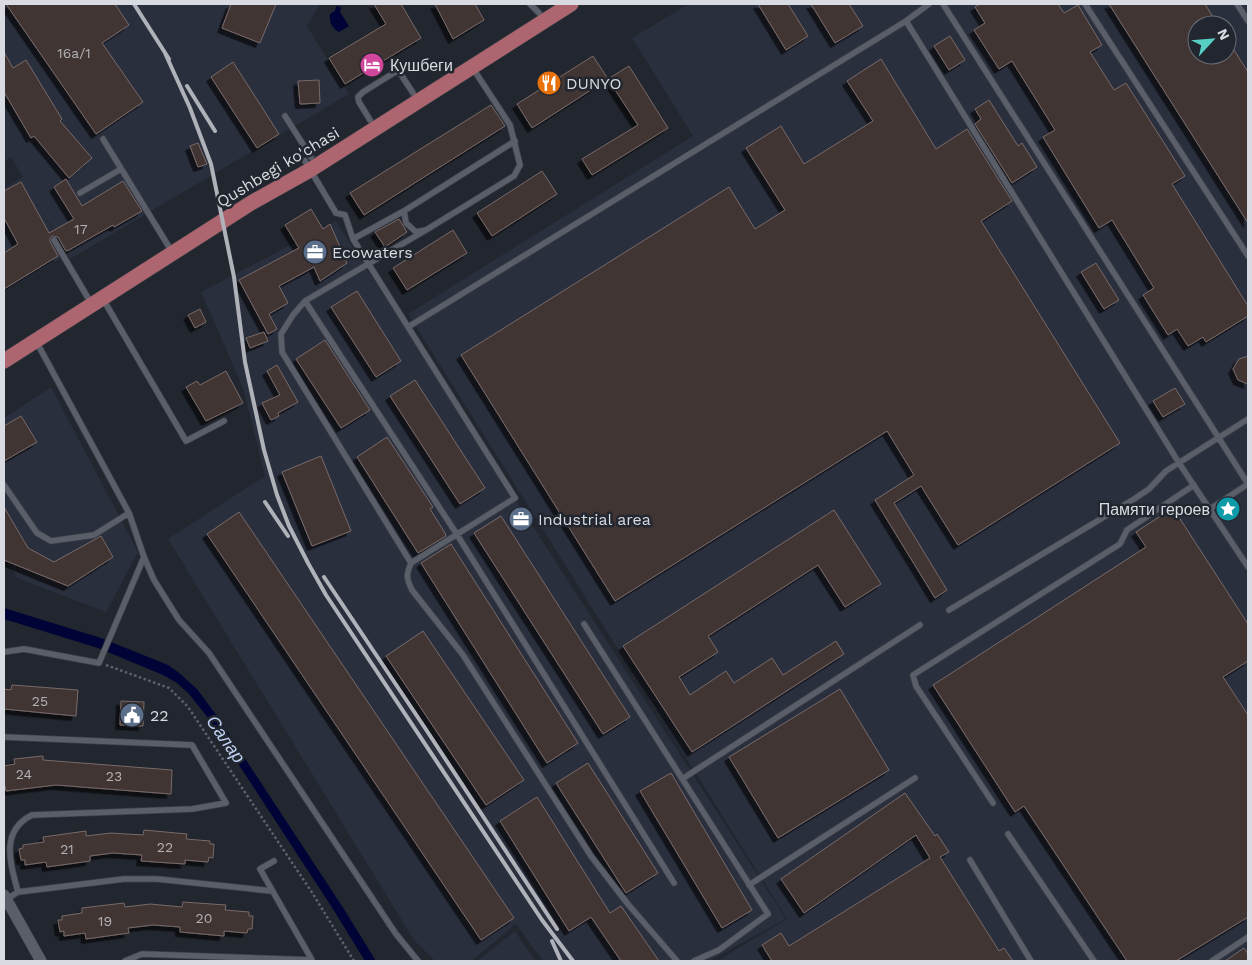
<svg xmlns="http://www.w3.org/2000/svg" width="1252" height="965" viewBox="0 0 1252 965" font-family="'Work Sans',sans-serif">
<defs>
<filter id="shadow"><feDropShadow dx="-4.5" dy="4.5" stdDeviation="0" flood-color="#0009"/></filter>
</defs>
<rect width="100%" height="100%" fill="#22262f"/>
<path fill="#2a2f3e" fill-rule="evenodd" d="M4,4h316l-13,22 42,68 -279,165 -37,-64 33,60 -62,37v-103l19,-12 -12,-20 -7,4z
M689,4h557l2,3v954h-531l70,-42 -379,-605 285,-178 -61,-98zM1197,25h30v30h-30z
M336,221l450,698 -77,42h-166l-27,-37 -45,37 -37,-1 -20,-20 -246,-401 97,-63 -22,-88 -42,-96z
M51,387l87,165 -32,60 -89,-34 -13,-22v-138z
M515,931l20,30h-58z"/>
<path fill="#000336" d="M336,6l5,1 -1,5 9,14 -10,6c-7,-4 -10,-10 -9,-18l5,-3z
M4,608l97,30 67,27 10,7 19,17 20,27 125,190 34,55h-11l-32,-52 -124,-190 -20,-25 -12,-11 -14,-8 -65,-27 -94,-29z"/>
<path fill="#403433" stroke="#786a69" filter="url(#shadow)" d="M6,4h109l14,21 -27,18 41,59 -47,32z
M231,4h45l-16,39 -38,-15z
M374,4h27l20,34 -76,46 -16,-26 57,-34z
M435,4h40l9,16 -31,19z
M758,4h30l20,32 -22,14z
M811,4h38l14,22 -28,17z
M980,4h78l6,9 14,-8 24,40 -12,7 24,38 12,-7 59,93 -13,8 76,122v10l-42,26 -3,-5 -15,9 -11,-17 -9,6 -25,-40 11,-7 -42,-68 -13,8 -56,-91 12,-7 -43,-69 -13,8 -25,-39 11,-7 -10,-16z
M1109,4h96l13,21h-21v30h30v-16l21,33v151z
M950,36l15,24 -16,10 -15,-24z
M4,52l9,16 13,-8 36,59 -2,2 32,37 -23,20 -35,-42 -3,2 -27,-46z
M593,56l15,23 -76,49 -15,-24z
M881,59l55,90 31,-20 45,72 -31,20 139,222 -162,102 -37,-59 -27,17 53,87 -12,8 -60,-98 39,-25 -27,-44 -272,170 -154,-246 268,-168 26,42 30,-19 -39,-62 35,-22 23,38 69,-43 -26,-40z
M233,62l46,72 -22,14 -46,-71z
M629,66l39,62 -76,47 -10,-16 56,-34 -30,-46z
M319,80l1,23 -20,1 -2,-23z
M989,100l29,46 4,-3 15,24 -25,16 -37,-59 6,-5 -6,-10z
M491,105l14,21 -141,89 -14,-22z
M198,143l9,21 -9,3 -8,-21z
M542,171l15,23 -65,42 -15,-23z
M66,179l16,27 41,-25 19,30 -28,16 -1,-2 -44,25 -3,1 -8,-14 -6,-1 -2,2v4l8,14 -54,33v-36l14,-9 -14,-26v-27l17,-9 28,51 25,-14 -20,-32z
M311,209l12,20 7,-5 17,39 -27,18 -6,-14 -35,19 9,17 -19,11 8,15 -9,5 -29,-54 60,-32 -14,-23z
M399,219l8,13 -22,15 -10,-15z
M453,230l14,23 -60,37 -14,-22z
M1096,263l23,37 -15,9 -23,-37z
M357,291l44,70 -25,16 -45,-70z
M200,309l6,13 -11,6 -7,-13z
M264,332l4,9 -18,7 -4,-10z
M325,340l45,70 -29,18 -45,-69z
M1248,356v28l-10,-4 -5,-11 6,-10z
M277,365l21,37 -20,11 1,3 -8,4 -9,-17 18,-8 -13,-24z
M226,371l17,32 -37,18 -20,-34 11,-6 3,4z
M415,380l70,108 -25,16 -70,-108z
M1175,388l10,16 -22,13 -10,-16z
M21,416l16,26 -33,19v-35z
M387,437l46,70 -3,2 15,24 1,3 -28,17 -61,-96z
M321,456l30,75 -39,15 -30,-74z
M4,507l24,41 26,14 47,-26 12,21 -45,29 -64,-26z
M1173,508l75,116v37l-25,16 25,38v202l-72,44h-49l-103,-155 -9,6 -82,-127 213,-138 -10,-15z
M834,510l47,74 -36,23 -27,-42 -110,71 10,16 -39,25 11,18 36,-24 8,12 38,-25 11,17 53,-34 8,13 -152,98 -69,-106z
M239,512l275,406 -33,22 -274,-406z
M501,516l129,201 -27,17 -129,-201z
M451,544l127,199 -31,20 -126,-200z
M423,631l101,149 -38,25 -100,-149z
M12,685l66,5 -2,26 -72,-7v-20l7,1z
M840,689l49,81 -111,68 -49,-81z
M121,701l23,1 -1,24 -23,-1z
M43,756v4l129,10 -1,24 -115,-9 -50,6 -1,-5h-1v-20l11,-2 -1,-5z
M588,763l70,110 -32,20 -70,-110z
M671,773l81,137 -30,18 -82,-137z
M905,793l30,43 2,-2 12,18 -9,5 59,94 5,-3 9,13h-241l-10,-16 19,-12 8,13 141,-88 -14,-23 -112,78 -23,-34z
M537,797l73,116 11,-7 38,55h-38l-30,-44 -22,14 -69,-110z
M144,830l43,4 -1,5 24,2v3h4l-1,14 -4,-1 -1,5 -23,-2v4l-44,-3 1,-6 -29,-2 -23,3v5l-43,6 -1,-5 -21,3v-5h-4l-2,-11 4,-1v-3l21,-3 -1,-5 43,-6v5l25,-3 32,2z
M183,902l43,3 -1,5 24,2v4h4l-1,13h-4l-1,4 -23,-2v5l-44,-4v-5l-27,-2 -25,3 1,5 -43,6 -1,-6 -21,3v-5l-4,1 -2,-12h4v-4l20,-3v-5l42,-5 1,4 25,-3 32,3z
M1244,948l4,6v7h-23z"/>
<g fill="none" stroke-linecap="round" stroke-linejoin="round">
<defs>
<path id="service" d="M530,4l9,9
M943,4l305,480
M1085,4l163,252
M1237,4l11,17
M906,21l273,442 69,104
M472,67l38,58 10,40 -6,11 -88,54 -10,2 -10,-9 -2,-12 111,-70
M285,116l26,41
M370,120l-11,-18 -1,-5 5,-5 34,-21 3,2 13,20
M103,139l66,108
M305,161l31,52 9,2 8,24 162,259 -104,65c-5,12 -5,15 1,27l51,65 128,201 36,47 50,58
M80,193l41,-24
M353,239l51,-28
M54,240l34,58
M103,299l83,142 38,-20
M305,301l151,232 218,350
M408,327l498,-306 23,-17
M36,341l93,172 15,44 10,23 25,40 30,33 187,281 22,27
M4,485l33,48 14,8 43,-6 35,-22
M1210,509l38,-25
M411,563l-129,-211 -1,-18 12,-19 12,-14 121,-71
M949,610l185,-111 15,-10 17,-18 82,-52
M584,624l184,290 -49,36 -25,11
M4,652l20,-3 75,14 45,-106
M4,737l188,8 34,58 -34,6 -160,6c-32,16 -22,47 -14,77
M682,779l238,-154
M993,803l-77,-117 -3,-11 207,-131 7,-14 67,-45
M1008,834l86,127
M970,860l61,101
M749,885l166,-107
M7,899l11,-7 106,-13h33l115,12
M125,961l17,-7 170,6 -52,-91 14,-8
M1212,961l36,-24"/>
<path id="minor" d="M4,895l37,66"/>
<path id="primary" d="M4,361l247,-158 59,-33 261,-166"/>
</defs>
<use href="#service" stroke="#3d4047" stroke-width="7"/>
<use href="#minor" stroke="#3d4047" stroke-width="12"/>
<use href="#primary" stroke="#3d4047" stroke-width="16"/>
<path stroke="#5e6169" stroke-width="2.5" stroke-dasharray="2.5 2.5" stroke-linecap="butt" d="M106,665l63,23 19,19 125,187 41,67"/>
<use href="#service" stroke="#5a5e69" stroke-width="5.5"/>
<use href="#minor" stroke="#5a5e69" stroke-width="11"/>
<use href="#primary" stroke="#ad6670" stroke-width="15"/>
<path stroke="#afb2b9" stroke-width="4" d="M134,4l35,55
M165,53l25,55 21,56 23,113 11,85 19,88 13,45 12,31 19,37 18,32 216,325 31,41
M187,86l28,45
M265,502l23,34
M324,577l101,151 132,201
M552,941l9,20"/>
</g>
<defs>
<symbol id="hotel-disc" viewBox="-11 -11 22 22"><circle r="9.5" fill="#d1479c" stroke="#22262f"/><path d="M-6-4.5h1.5V1H6V5H4.5V3h-9V5H-6ZM-4 0a1.8 1.8 0 1 1 3.6 0ZM.5 0V-2.5h3Q6-2.5 6 0Z" fill="#fff"/></symbol>
<symbol id="restaurant-disc" viewBox="-11 -11 22 22"><circle r="9.5" fill="#e8710a" stroke="#22262f"/><path d="M-5-6h1v4h1v-4h1v4h1v-4h1v5L-1.5 .5V6h-2V.5L-5-1ZM5-6V6H3V1.5H1.5Q1.5-4 5-6Z" fill="#fff"/></symbol>
<symbol id="office-disc" viewBox="-11 -11 22 22"><circle r="9.5" fill="#5c6f8a" stroke="#22262f"/><path d="M-6-3h4V-5.5h4V-3h4V5H-6ZM-1-4.5V-3h2v-1.5ZM-6 0V1H6V0Z" fill="#fff"/></symbol>
<symbol id="sight-disc" viewBox="-11 -11 22 22"><circle r="9.5" fill="#0f9aa8" stroke="#22262f"/><path d="M0-6L1.8-2.2L6-1.7L2.9 1.2L3.7 5.4L0 3.3L-3.7 5.4L-2.9 1.2L-6-1.7L-1.8-2.2Z" fill="#fff"/></symbol>
<symbol id="civic-disc" viewBox="-11 -11 22 22"><circle r="9.5" fill="#5c6f8a" stroke="#22262f"/><path d="M-.6-6.5H3V-4.5H.6V-3L4-1V1h2V6H-6V1h2V-1L-.6-3ZM-1.2 2.5V6h2.4V2.5Z" fill="#fff"/></symbol>
</defs>
<g fill-rule="evenodd">
<use href="#hotel-disc" x="358" y="51" width="28" height="28"/>
<use href="#restaurant-disc" x="535" y="69" width="28" height="28"/>
<use href="#office-disc" x="301" y="238" width="28" height="28"/>
<use href="#sight-disc" x="1214" y="495" width="28" height="28"/>
<use href="#office-disc" x="507" y="505" width="28" height="28"/>
<use href="#civic-disc" x="118" y="701" width="28" height="28"/>
</g>
<g text-anchor="middle" dominant-baseline="central" stroke-width="5" stroke-linejoin="round" paint-order="stroke">
<g font-size="14" fill="#b2b1b6">
<text x="74" y="53">16a/1</text>
<text x="81" y="229">17</text>
<text x="40" y="701">25</text>
<text x="24" y="774">24</text>
<text x="114" y="776">23</text>
<text x="165" y="847">22</text>
<text x="67" y="849">21</text>
<text x="204" y="918">20</text>
<text x="105" y="921">19</text>
</g>
<g font-size="16" fill="#d8dbe1" stroke="#22262f" text-anchor="start">
<text x="390" y="65">Кушбеги</text>
<text x="566" y="83">DUNYO</text>
<text x="332" y="252">Ecowaters</text>
<text x="1210" y="509" text-anchor="end">Памяти героев</text>
<text x="538" y="519">Industrial area</text>
<text x="150" y="715">22</text>
</g>
<g font-size="16" fill="#d8dbe1" stroke="#22262f">
<text transform="translate(278 167) rotate(-31)">Qushbegi ko'chasi</text>
</g>
<g font-size="18" font-style="italic" fill="#bed2f3" stroke="#22262f">
<text transform="translate(226 739) rotate(55)">Салар</text>
</g>
</g>
<rect width="1252" height="965" fill="none" stroke="#d8dbe1" stroke-width="10"/>
<g transform="translate(1212 40) rotate(64)"><circle r="24" fill="#22262f" stroke="#6b6e76"/>
<path d="M0-4L9 19L0 12L-9 19Z" fill="#56cec3"/>
<text y="-8" font-size="14" font-weight="bold" text-anchor="middle" fill="#d8dbe1">N</text>
</g>
</svg>
